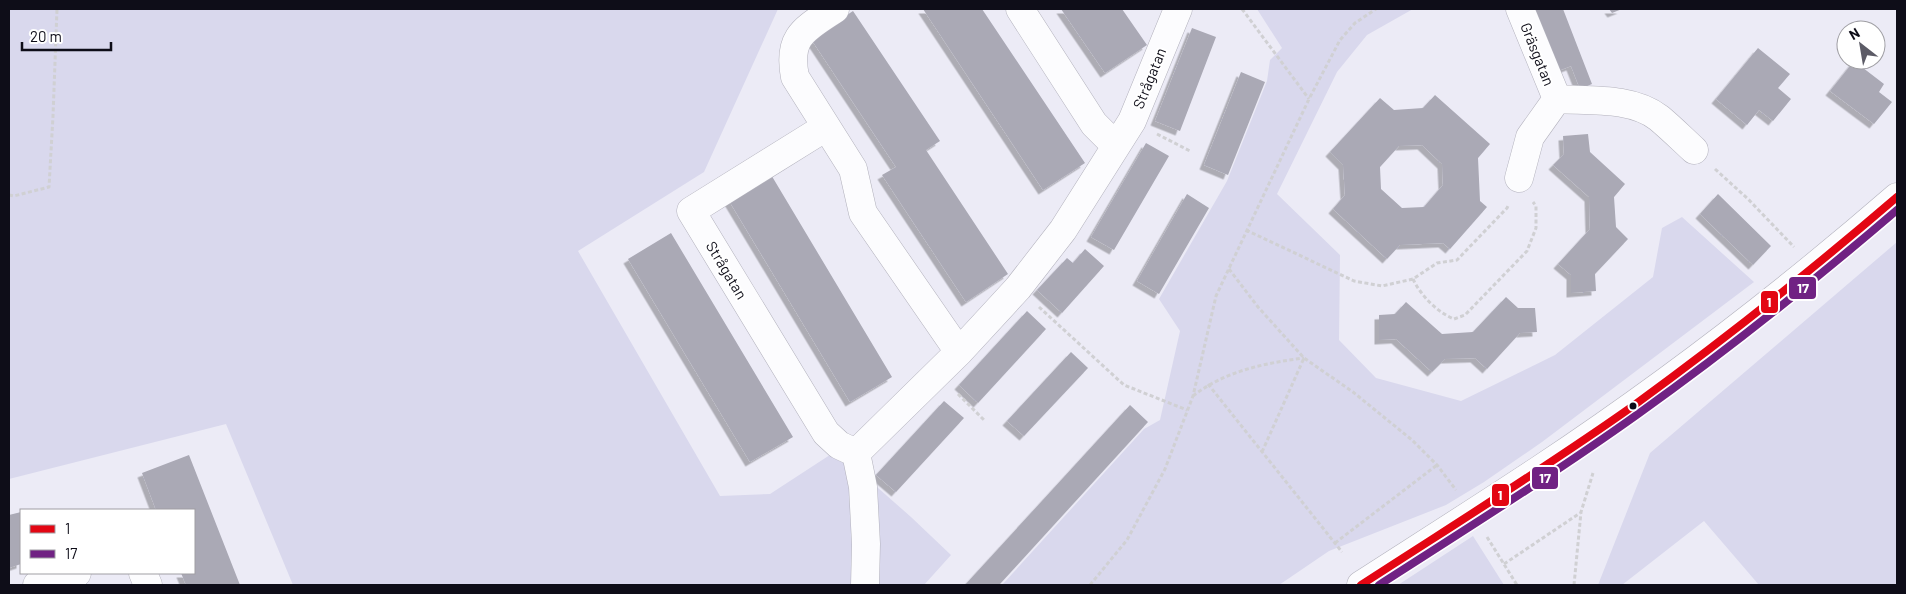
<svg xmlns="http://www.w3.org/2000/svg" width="1906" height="594" viewBox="0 0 1906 594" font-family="Barlow,sans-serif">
<defs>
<filter id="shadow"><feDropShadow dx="-4.5" dy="4.5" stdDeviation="0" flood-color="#0004"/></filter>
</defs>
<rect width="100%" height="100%" fill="#ecebf6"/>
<path fill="#d9d8ed" d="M9,9h769l-74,163 -126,79 142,245 50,-2 66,-43 75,66 40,38 -27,30h-631l-67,-161 -217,55z
M1257,9h156l-46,26 -30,37 -60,122 63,61 -1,85 37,38 85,23 94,-46 98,-78 9,-49 20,-11 72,65 -212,160 -58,40 -38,23 -117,46 -50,34h-277l142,-156 16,-9 20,-89 -21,-32 68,-118 40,-100 3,-21 12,-12z
M1897,242v343h-138l-55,-64 -82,64h-24l52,-132z
M1473,536l31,49h-106z"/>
<path fill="#aaa9b5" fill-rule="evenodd" filter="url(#shadow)" d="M923,9h59l103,154 -42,27z
M1061,9h61l25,36 -42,28z
M1534,9h29l29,75 -12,5 -9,-23 -13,5z
M1609,9h13l-10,4z
M853,11l87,130 -14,9 82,124 -42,28 -84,-127 14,-8 -85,-128z
M1192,28l24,9 -36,94 -25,-10z
M1758,48l32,26 -12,14 13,11 -18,22 -14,-11 -12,15 -31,-26z
M1854,61l30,23 -5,8 13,10 -18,22 -44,-33z
M1241,72l24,10 -37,93 -24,-10z
M1435,95l55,49 -12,14 2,43 7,6 -37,42 -7,-6 -43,2 -13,14 -54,-50 12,-14 -2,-30 -13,-13 50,-54 14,12 29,-2zM1422,145l20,19 1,21 -19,22 -22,1 -21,-19 -1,-22 19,-21z
M1588,134l2,18 35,32 -11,13 2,30 12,12 -33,35 1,17 -25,2v-18l-13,-11 32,-35 -1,-32 -36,-32 11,-11 -1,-18z
M1146,143l23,13 -55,94 -23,-13z
M770,173l122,204 -42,25 -122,-203z
M1187,194l22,14 -50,86 -22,-13z
M1718,194l53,52 -18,19 -53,-51z
M671,233l122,204 -43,25 -122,-203z
M1085,249l19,17 -42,47 -25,-23 30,-32 6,5z
M1506,297l12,11h17l2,24 -17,1 -33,36 -12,-11 -30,1 -13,13 -36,-33 -17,1v-25l16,-1 11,-12 36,32 31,-2z
M1027,311l19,18 -68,74 -19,-18z
M1071,352l17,16 -64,68 -17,-15z
M944,401l20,17 -68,74 -20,-17z
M1130,405l18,17 -149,163h-34z
M189,455l51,130h-54l-5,-12h13v-63h-38l-14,-37z
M21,512v52l-12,4v-53z"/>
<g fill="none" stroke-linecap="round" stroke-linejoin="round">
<defs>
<path id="minor" d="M835,9c-30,20 -48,27 -40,68l58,92 10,44 96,139
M1020,9l74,115 22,22
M1557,99c33,2 75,-2 102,19 12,10 23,21 35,32
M826,127l-135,84 135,222 13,12 17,8
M1519,178l11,-41 27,-38 -37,-90
M143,573l5,12
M37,585l40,-12
M865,585l1,-41 -3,-57 -7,-34 103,-101 59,-64 45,-58 69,-109 46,-112"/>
<path id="major" d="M1361,585c59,-38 119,-76 178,-115 125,-83 245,-175 358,-273"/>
</defs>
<use href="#minor" stroke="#b2b1bc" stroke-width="29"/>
<use href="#major" stroke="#b2b1bc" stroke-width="29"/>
<path stroke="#d0d0d3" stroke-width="3" stroke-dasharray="4 2.5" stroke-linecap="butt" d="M1242,9l67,90
M1157,134l33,17
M1715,169l33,30 46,48
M9,195l5,1 35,-9 4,-71 4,-107
M1246,230l108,51 28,5 31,-7 24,-16 20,-3 50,-52 2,-4
M1229,269l29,38 46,51 49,34 59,48 25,25 19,25
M1413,279c8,17 24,33 41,40l11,-4 62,-64 9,-23v-22l-3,-4
M1039,307l85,78 63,25
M1208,384l134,168
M958,394l26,26
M1193,396c32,-25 72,-33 111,-38
M1262,452l42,-94
M1487,537l30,48
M1335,543l102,-78
M1504,564l76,-51
M1090,585l37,-45 38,-71 28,-73 23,-100 93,-197 31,-59 15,-17 21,-14
M1574,585l7,-73 12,-39"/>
<use href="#minor" stroke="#fcfcfe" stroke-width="28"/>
<use href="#major" stroke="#fcfcfe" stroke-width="28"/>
<defs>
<path id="bus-1" d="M1361,585c91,-59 183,-116 272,-179 91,-66 179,-136 264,-209"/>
<path id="bus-2" d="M1379,585c87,-56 175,-111 259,-171 90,-64 176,-133 259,-204"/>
</defs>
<use href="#bus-1" stroke="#fff" stroke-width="11"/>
<use href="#bus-2" stroke="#fff" stroke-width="11"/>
<use href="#bus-1" stroke="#e30613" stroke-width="8"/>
<use href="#bus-2" stroke="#702283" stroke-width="8"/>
</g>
<circle fill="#0e0d18" stroke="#fff" stroke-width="2" cx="1633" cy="406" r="4.5"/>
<g text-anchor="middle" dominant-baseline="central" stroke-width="4" stroke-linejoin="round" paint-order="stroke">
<g font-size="15" fill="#0e0d18" stroke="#fff">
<text transform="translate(1538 54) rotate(68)">Gräsgatan</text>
<text transform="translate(1149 78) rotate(-68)">Strågatan</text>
<text transform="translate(727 270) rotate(59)">Strågatan</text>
</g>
</g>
<g stroke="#fff" stroke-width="2">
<rect x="1788" y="276" width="29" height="24" rx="5" fill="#702283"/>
<rect x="1760" y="290" width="19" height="24" rx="5" fill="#e30613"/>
<rect x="1531" y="466" width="28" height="24" rx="5" fill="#702283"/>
<rect x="1491" y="483" width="19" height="24" rx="5" fill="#e30613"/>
</g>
<g font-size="14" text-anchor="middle" font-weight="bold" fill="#fff">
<text x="1803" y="293">17</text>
<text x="1769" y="307">1</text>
<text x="1545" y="483">17</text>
<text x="1500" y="500">1</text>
</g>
<rect width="1906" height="594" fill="none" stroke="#0e0d18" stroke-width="20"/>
<rect x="20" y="509" width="175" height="65" fill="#ffffff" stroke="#9f9ea3"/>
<rect x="30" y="525" width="25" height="8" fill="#e30613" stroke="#9f9ea3"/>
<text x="65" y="534" font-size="15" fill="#0e0d18">1</text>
<rect x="30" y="550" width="25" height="8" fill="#702283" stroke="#9f9ea3"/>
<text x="65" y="559" font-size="15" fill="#0e0d18">17</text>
<g transform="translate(1861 45) rotate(329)"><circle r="24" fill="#ffffff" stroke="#9f9ea3"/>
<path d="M0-4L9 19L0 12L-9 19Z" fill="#5c5b66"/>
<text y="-8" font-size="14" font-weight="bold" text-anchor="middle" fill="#0e0d18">N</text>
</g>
<path d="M22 42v8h89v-8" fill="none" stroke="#0e0d18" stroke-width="2.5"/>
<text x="30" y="42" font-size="15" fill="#0e0d18" stroke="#ffffff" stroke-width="4" paint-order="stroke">20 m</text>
</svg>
